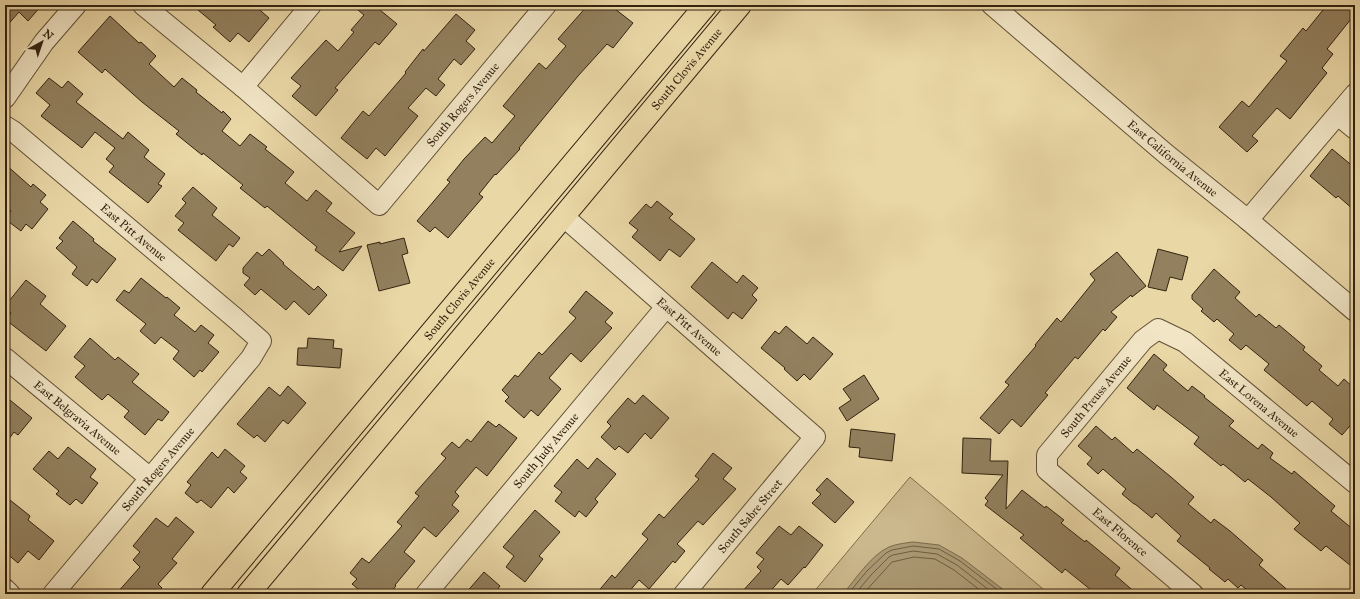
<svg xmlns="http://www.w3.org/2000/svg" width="1360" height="599" viewBox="0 0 1360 599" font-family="'IM FELL Great Primer',serif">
<rect width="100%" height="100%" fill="#ead7a6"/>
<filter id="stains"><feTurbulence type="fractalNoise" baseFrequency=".005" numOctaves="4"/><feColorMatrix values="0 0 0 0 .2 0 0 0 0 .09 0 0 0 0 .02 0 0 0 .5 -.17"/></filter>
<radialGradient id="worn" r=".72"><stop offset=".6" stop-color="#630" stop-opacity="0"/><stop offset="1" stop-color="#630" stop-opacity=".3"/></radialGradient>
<path fill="#cbb88c" stroke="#7e6d4e" d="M910,477l139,117h-237z"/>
<path fill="#ab9973" stroke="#7b694b" d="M913,542l26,3 23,13 47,36h-166c12,-14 28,-39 46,-47 7,-3 16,-4 24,-5z"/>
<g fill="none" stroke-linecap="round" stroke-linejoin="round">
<path stroke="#6e5e41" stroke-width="1" d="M848,594l19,-23 19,-18 6,-3 21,-4 26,3 21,12 43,33
M855,594l16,-19 18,-18 4,-2 20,-4 24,3 20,11 37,29
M863,594l29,-32 22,-5 21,2 19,11 31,24"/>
</g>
<path fill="#92805e" stroke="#32220f" d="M5,5h37l-14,16 -9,-9 -14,16z
M192,5h62l15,13 -20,24 -11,-9 -8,9 -17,-15 3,-2z
M352,5h22l23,19 -18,21 -4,-3 -40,46 3,2 -22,26 -24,-20 9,-10 -10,-8 35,-38 12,11 16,-19 -3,-2 13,-15z
M588,5h22l23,18 -20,25 -6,-4 -29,32 -59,72 1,1 -24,26 -1,-1 -16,20 4,3 -35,41 -13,-11 -5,5 -13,-11 33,-39 -3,-2 17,-21 21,-22 7,6 23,-27 -12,-10 36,-43 7,6 20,-23 -8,-7z
M1327,5h22l6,5v4l-28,35 6,5 -11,14 5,5 -37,46 -13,-11 -25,28 6,5 -11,11 -28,-25 23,-26 7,6 38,-46 -7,-5 23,-28 3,3z
M456,14l19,16 -9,11 9,8 -14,16 -7,-6 -16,20 7,6 -9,11 -10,-8 -18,20 10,8 -33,40 -9,-8 -9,11 -26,-21 22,-27 6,5 37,-43 -1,-1 18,-23 1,2z
M110,16l29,27 2,-1 15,14 -7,8 25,23 8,-9 15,12 -1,2 26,21 1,-2 8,8 -9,12 18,15 10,-12 17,13 -2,2 29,23 -9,11 22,18 9,-11 16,13 -6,8 29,22 -16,19 23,-6 -19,25 -28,-21 2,-3 -50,-41 -2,2 -25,-20 3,-3 -40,-32 -1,2 -26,-21 3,-3 -37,-29 -37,-33 -3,4 -24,-21z
M49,78l13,10 6,-7 15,13 -7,8 47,37 5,-7 21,18 -5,7 21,17 -7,10 4,2 -14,17 -39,-31 5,-6 -8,-7 9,-11 -20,-16 -13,16 -41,-32 9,-11 -14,-12z
M1332,149l23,19v43l-17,-15 -2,2 -26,-22z
M5,164l26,23 2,-3 13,11 -6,7 8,7 -16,20 -6,-5 -5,7 -16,-12 6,-8 -6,-5z
M193,187l24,21 -5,7 28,23 -7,9 -4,-3 -13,17 -38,-31 6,-7 -9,-7 11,-13 -4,-4z
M657,201l16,13 -4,4 26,21 -15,18 -11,-8 -9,12 -28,-24 6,-7 -9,-7 17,-19 5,4z
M73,221l21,18 -1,2 23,18 -19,24 -5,-4 -5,7 -15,-12 5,-7 -21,-19 7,-7 -4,-3z
M404,238l4,15 -6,2 8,28 -31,8 -12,-46 13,-3v2z
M269,249l15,14 -1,1 31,26 4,-4 9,9 -18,20 -15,-14 -8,9 -25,-21 -6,6 -11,-10 6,-7 -7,-5v-5l14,-16 5,4z
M1158,249l30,8 -6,23 -12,-3 -4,14 -18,-4z
M1117,252l29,34 -14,11 -1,-2 -20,17 6,5 -12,14 -2,-2 -25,30 -3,-2 -30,36 3,2 -27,32 -9,-8 -13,15 -19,-16 29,-33 -4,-3 31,-36 -1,-1 22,-27 4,4 34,-42 -5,-6z
M712,262l25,21 6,-8 15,13 -6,7 5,5 -15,19 -9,-7 -5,7 -37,-32z
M1214,269l26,23 -5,6 21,19 3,-3 17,14 3,-3 26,22 -2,3 19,16 -3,4 19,16 6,-7 11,10v31l-13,15 -13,-11 4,-5 -21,-18 -5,5 -43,-36 5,-6 -23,-19 -5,5 -12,-10 5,-6 -17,-15 -3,3 -13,-11 2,-2 -11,-10v-4z
M141,278l25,20 1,-1 13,11 -6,7 21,17 6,-7 13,10 -6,8 11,9 -17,20 -2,-2 -6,7 -21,-18 6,-8 -18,-14 -6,7 -15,-13 6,-7 -30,-24 8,-10 5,3z
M26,280l20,16 -6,8 26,22 -20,25 -40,-31 5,-7 -6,-5v-2z
M586,291l27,22 -8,9 7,6 -31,34 -10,-9 -22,25 12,11 -23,27 -7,-6 -7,8 -19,-17 4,-4 -7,-7 13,-15 3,2 21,-25 3,3 34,-37 -7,-6z
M786,326l21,18 6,-7 20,17 -23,26 -6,-6 -7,7 -13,-12 1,-1 -24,-20 14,-17 4,3z
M90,338l25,22 3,-3 21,17 -7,8 37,30 -7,9 -4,-2 -13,16 -21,-18 5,-6 -21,-17 -6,6 -27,-23 10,-11 -11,-9z
M308,338l26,2 -1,8 9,1 -2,19 -43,-3 1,-17h9z
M1154,354l13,11 -4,5 25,21 4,-5 13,10 -1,1 30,24 -5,5 29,23 4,-5 11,9 -3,5 22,16 2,-3 41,35 -4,5 24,20v38l-29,-23 -5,5 -27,-22 6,-6 -29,-26 -23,-18 -3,3 -22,-18 -2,2 -27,-22 5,-7 -42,-32 -3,5 -27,-22z
M864,375l15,24 -32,22 -8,-13 12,-8 -8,-11z
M288,386l18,17 -18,21 -5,-4 -18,22 -8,-7 -3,3 -17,-14 32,-37 11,9z
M643,395l26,23 -18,21 -6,-6 -17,20 -9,-7 -4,4 -14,-13 10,-11 -4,-4 21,-24 7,6z
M5,396l27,22 -14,17 -4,-3 -9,12z
M488,421l8,6 3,-3 18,14 -30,38 -11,-9 -21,25 4,4 -7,9 7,6 -23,26 -12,-10 -20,25 11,9 -20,24 1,1 -7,8h-25l-12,-10 5,-5 -7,-6 12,-15 7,5 33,-37 -5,-4 22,-26 -4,-3 31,-35 -5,-4 11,-12 7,6 8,-9 4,3z
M1096,426l16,14 3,-3 18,16 4,-4 34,28 23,20 -6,7 23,19 3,-4 16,12 33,29 -4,5 33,29h-40l-11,-9 -3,3 -10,-9 -3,3 -16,-13 1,-1 -33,-27 4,-5 -25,-23 -4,5 -17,-14h-1l-12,-10 4,-5 -23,-20 -5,5 -11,-10 5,-6 -14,-12z
M851,429l44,5 -3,27 -33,-4 1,-9 -11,-1z
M963,438l28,1 -1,22h18l-2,48 16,-19 23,18 1,-2 18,14 -3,3 24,19 1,-2 34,28 -5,7 22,19h-41l-31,-25 -3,4 -42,-35 4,-3 -39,-30 3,-4 -3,-3 18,-23 -41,-2z
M68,447l28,22 -6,8 8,6 -16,21 -6,-5 -6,6 -14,-11 3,-3 -26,-22 16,-18 9,8z
M225,449l20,17 -5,6 7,6 -13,15 -6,-6 -17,21 -10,-8 -4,3 -12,-10 6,-8 -4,-3 25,-30 6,6z
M713,453l19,15 -9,11 13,10 -33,36 -5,-4 -21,23 8,7 -10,12 -2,-2 -24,28 -10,-9 -12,14h-31l16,-19 3,3 33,-39 -6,-5 17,-20 5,4 35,-39 -4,-3z
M597,458l19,16 -21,25 3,3 -12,15 -7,-6 -4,6 -20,-16 7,-9 -8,-6 23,-27 11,10z
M827,478l27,24 -19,21 -23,-20 9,-9 -5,-4z
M5,496l25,20 -2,4 26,21 -15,19 -11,-9 -10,12 -13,-11z
M535,510l25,22 -21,24 4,3 -18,23 -19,-15 8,-11 -11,-9z
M176,517l18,15 -22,27 5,4 -19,21 4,4 -5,6h-41l24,-27 -7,-7 7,-8 -7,-6 23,-28 12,9z
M779,526l12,9 8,-9 24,19 -18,23 -1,-1 -16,18 -7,-6 -13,15h-28l21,-23 -4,-4 7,-8 -8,-6z
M484,572l16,14 -6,8h-29z"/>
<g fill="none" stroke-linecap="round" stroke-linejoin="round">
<defs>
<g id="minor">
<path id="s1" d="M143,5l100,82 136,118 167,-200"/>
<path id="s2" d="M992,5l174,149 82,66 107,91"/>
<path d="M243,87l68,-82"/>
<path d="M5,98l39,-56 32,-37"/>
<path d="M1338,115l17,14"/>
<path id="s3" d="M5,126l8,5 222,187 26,23 -10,17 -198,236"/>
<path id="s4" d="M563,216l252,221 -131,157"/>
<path d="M1248,220l107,-126"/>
<path id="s5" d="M5,358l145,120"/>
<path d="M5,589l5,5"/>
<path id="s6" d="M426,594l240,-287"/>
<path id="s7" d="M1193,594l-146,-124v-15l96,-115 15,-11 27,13 170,141"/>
</g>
<g id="major">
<path id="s8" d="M212,594l494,-589"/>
<path id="s9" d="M248,594l492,-589"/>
</g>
</defs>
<use href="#minor" stroke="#604f35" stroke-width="22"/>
<use href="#major" stroke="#32220f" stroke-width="24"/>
<use href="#minor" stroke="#f1e5c5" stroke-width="20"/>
<use href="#major" stroke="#ead7a6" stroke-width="22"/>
</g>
<g text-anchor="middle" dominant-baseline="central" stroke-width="3.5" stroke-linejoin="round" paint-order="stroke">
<g font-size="12" fill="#32220f" stroke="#f1e5c5">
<text stroke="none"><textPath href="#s9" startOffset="684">South Clovis Avenue</textPath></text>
<text stroke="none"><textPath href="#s1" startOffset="440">South Rogers Avenue</textPath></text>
<text stroke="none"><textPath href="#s2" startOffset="237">East California Avenue</textPath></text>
<text stroke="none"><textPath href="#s3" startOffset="167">East Pitt Avenue</textPath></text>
<text stroke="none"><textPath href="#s8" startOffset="385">South Clovis Avenue</textPath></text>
<text stroke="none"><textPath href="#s4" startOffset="168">East Pitt Avenue</textPath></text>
<text stroke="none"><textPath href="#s7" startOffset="283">South Preuss Avenue</textPath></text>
<text stroke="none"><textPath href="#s7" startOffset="501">East Lorena Avenue</textPath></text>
<text stroke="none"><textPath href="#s5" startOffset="94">East Belgravia Avenue</textPath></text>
<text stroke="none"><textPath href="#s6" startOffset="187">South Judy Avenue</textPath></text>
<text transform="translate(158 469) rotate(-50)">South Rogers Avenue</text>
<text transform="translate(750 516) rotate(-50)">South Sabre Street</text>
<text transform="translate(1120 532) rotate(40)">East Florence</text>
</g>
</g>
<rect width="1360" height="599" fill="none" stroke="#ead7a6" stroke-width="20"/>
<rect x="6" y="6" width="1348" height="587" fill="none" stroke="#32220f" stroke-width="2"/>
<rect x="10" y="10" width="1340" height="579" fill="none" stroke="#32220f"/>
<g transform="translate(42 42) rotate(40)" stroke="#f1e5c5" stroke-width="3" paint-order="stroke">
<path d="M0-3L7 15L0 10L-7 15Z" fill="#32220f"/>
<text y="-6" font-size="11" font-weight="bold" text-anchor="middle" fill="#32220f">N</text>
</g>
<rect width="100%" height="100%" filter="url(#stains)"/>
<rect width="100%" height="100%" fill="url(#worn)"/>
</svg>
